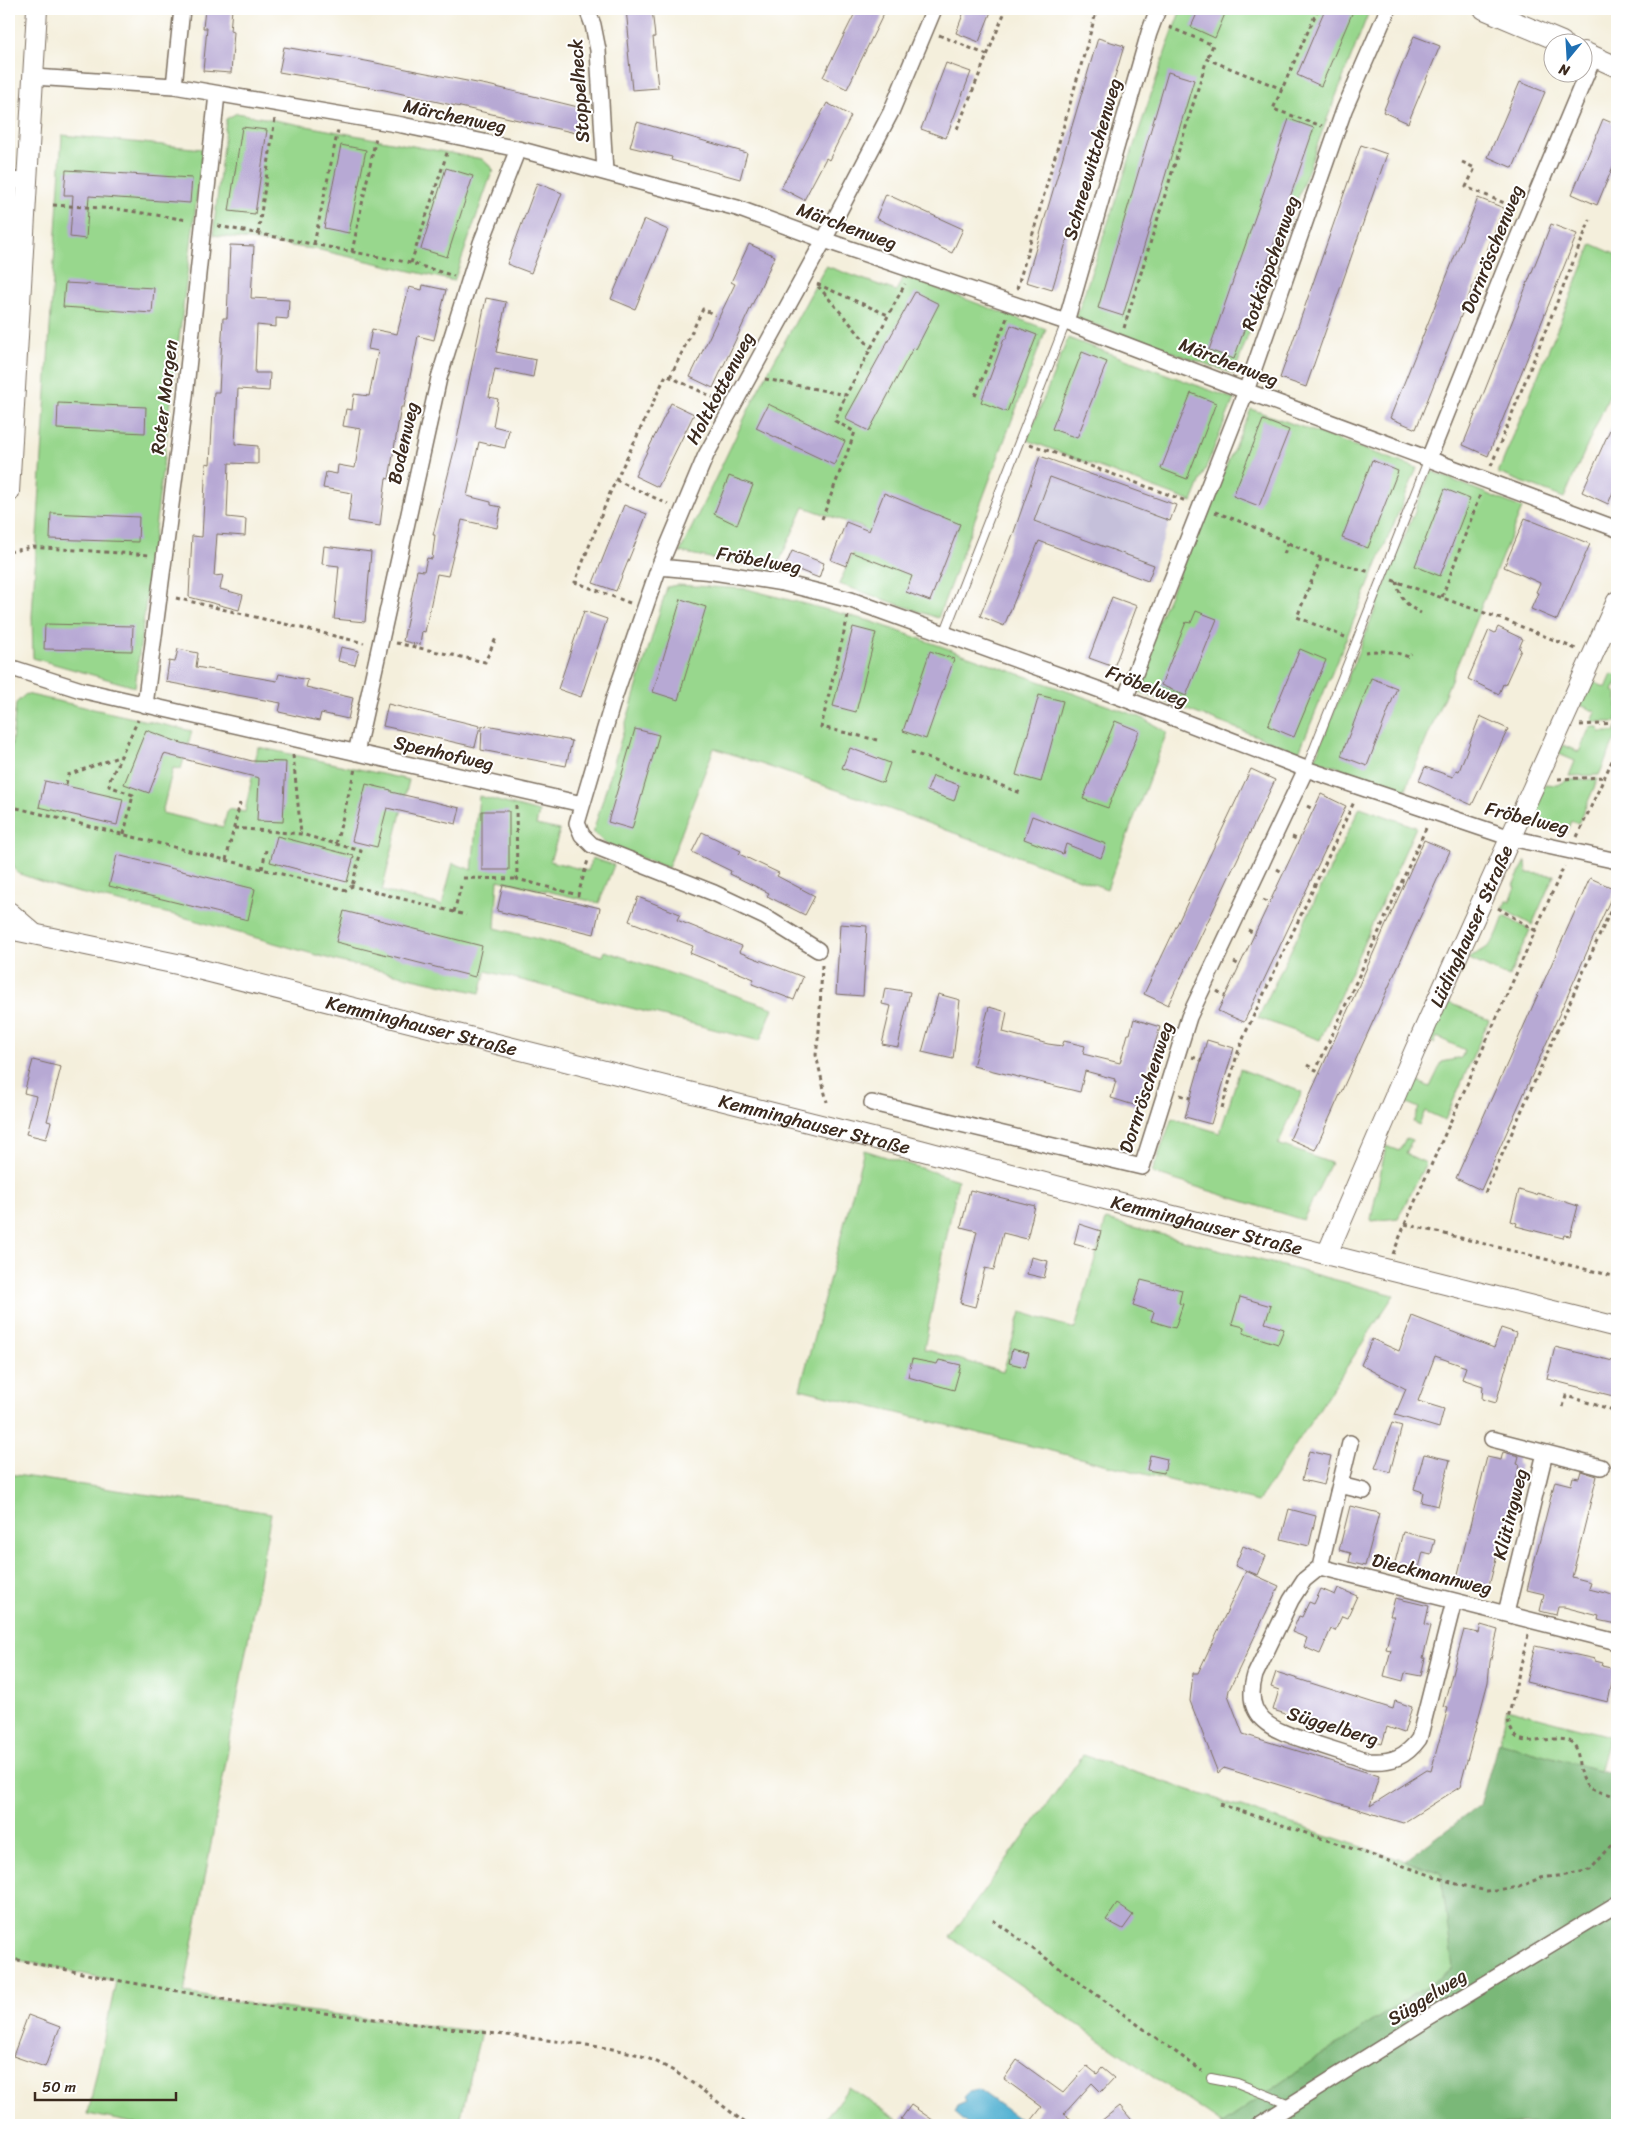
<svg xmlns="http://www.w3.org/2000/svg" width="1626" height="2134" viewBox="0 0 1626 2134" font-family="Sriracha,sans-serif">
<rect width="100%" height="100%" fill="#fff"/>
<filter id="ink" filterUnits="userSpaceOnUse"><feTurbulence type="fractalNoise" baseFrequency=".02" numOctaves="2"/><feDisplacementMap in="SourceGraphic" scale="10" xChannelSelector="R" yChannelSelector="G"/><feConvolveMatrix kernelMatrix="1 2 1 2 8 2 1 2 1" color-interpolation-filters="sRGB"/></filter>
<filter id="wash" filterUnits="userSpaceOnUse"><feTurbulence type="fractalNoise" baseFrequency=".0096" numOctaves="4" result="noise"/><feDisplacementMap in="SourceGraphic" scale="20" xChannelSelector="R" yChannelSelector="G"/><feGaussianBlur stdDeviation="1.12" result="paint"/><feColorMatrix in="noise" values="0 0 0 0 0 0 0 0 0 0 0 0 0 0 0 0 0 1.4 0 .05"/><feComposite in="paint" operator="in"/></filter>
<g filter="url(#wash)">
<rect width="100%" height="100%" fill="#f4efdc"/>
<path fill="#c5c0da" d="M1040,456l136,49 -28,76 -136,-49z"/>
<path fill="#98d78d" stroke="#6a8056" d="M1181,9h189l-48,123 -88,242 -158,-56 92,-274z
M237,113l245,46 11,10 -39,112 -134,-31 -107,-15 13,-116z
M62,135l141,14 -68,538 -102,-29 -1,-42z
M1592,244l25,11v123l-53,120 -66,-25z
M826,266l70,25 8,-15 142,53 -108,289 -99,-34 25,-56 -60,-21 -29,64 -95,-19 78,-162z
M1068,338l166,61 -42,103 -165,-62z
M1251,409l166,59 -118,284 -170,-64z
M1431,471l91,37 -117,283 -90,-32z
M677,585l70,4 123,32 270,96 27,15 -60,157 -267,-98 -126,-43 -46,120 -61,-23 -14,-13 74,-245z
M1612,674l5,2v7l-4,8 4,2v29h-25l4,-10 -16,-7 12,-24 14,7z
M26,694l166,37 -11,38 -8,-1 -11,45 61,14 5,-18 17,3 13,-65 151,33 -27,111 60,14 11,-42 19,7 7,-74 60,16 -3,13 24,5 -10,31 38,10 4,-13 22,7 -15,38 -101,-23 -3,48 108,28 2,-5 168,57 -13,33 -274,-70 -6,22 -139,-31 -158,-45 -120,-28 -46,-16 -8,-17v-88l7,-65z
M1590,727h8l2,5h15l2,-5v8l-18,40 -30,1 6,-15 -16,-7 4,-9 16,7z
M1598,779l-20,45 -7,-3 -5,12 -33,-15 -2,-3 15,-31 11,1 9,-5z
M1360,807l56,20 -96,213 -62,-22z
M1526,861l1,12 27,2 -22,50 -29,-16 4,-8h3l6,-14 -3,-2z
M1504,916l26,14 -21,47 -42,-19c27,-12 27,-15 37,-42z
M1447,1002l42,18 -44,100 -20,-9 -6,14 -6,-3 6,-14 -17,-7 10,-22 18,8 12,-25 19,-4 4,-8 -28,-13 -3,6 -4,-2z
M1240,1069l62,23 -24,52 53,19 -28,57 -151,-47 20,-55 48,15z
M1406,1138l6,2 -6,14 20,9 -28,55 -26,3 -1,-2 15,-73 13,5z
M864,1150l94,30 -34,169 79,23 18,-60 54,17 31,-109 288,75 -136,207 -458,-113z
M9,1474l262,39 -87,480 66,11 231,28 -22,93h-317l-54,-11 28,-133 -107,-23z
M1507,1709l102,27 -17,61 -93,-53z
M1083,1755l358,118 13,96 -128,83 -103,72 -273,-187z
M849,2087l57,38h-85z"/>
<path fill="#7ab878" stroke="#5a714b" d="M1498,1742l119,33v350h-396l105,-73 127,-83 -12,-96 -36,-12 75,-56z"/>
<path fill="#55b2d3" stroke="#486e78" d="M978,2089l43,31 -2,5h-50l-15,-13 3,-6 9,-4 -2,-6 5,-5z"/>
<g id="blocks">
<path fill="#b7a9d4" d="M205,9h27l-2,22 4,1 -3,41 -28,-2 4,-43h-4z
M626,9h26l3,28h-2l5,51 -26,2 -5,-50 2,-1z
M857,9h29l-39,80 -24,-12z
M965,9h27l-13,33 -23,-9z
M1199,9h28l-12,29 -24,-11z
M1325,9h29l-33,77 -24,-11z
M1414,36l26,10 -32,77 -25,-11z
M1098,38l26,8 -72,244 -26,-8z
M284,47l82,14 126,25 90,22 -6,25 -191,-43 -106,-18z
M946,63l25,9 -25,66 -25,-9z
M1168,72l26,8 -71,236 -25,-8z
M1520,82l25,10 -32,76 -25,-11z
M827,103l24,13 -22,44 -3,-2 -22,42 -23,-12z
M1289,119l25,9 -80,231 -25,-9z
M1603,119l14,6v32l-20,48 -25,-11z
M637,122l110,31 -7,26 -69,-19 1,-3 -42,-10z
M242,127l25,3 -12,84 -26,-3z
M341,145l25,5 -17,83 -25,-5z
M1361,145l26,9 -81,233 -26,-9z
M446,168l27,8 -26,81 -26,-8z
M66,170l126,8 -2,25 -101,-7 -3,43 -16,-2 3,-42h-9z
M537,183l25,10 -31,80 -24,-9z
M886,194l77,35 -11,24 -76,-35z
M1478,198l26,10 -88,221 -26,-11z
M644,219l24,11 -33,79 -24,-10z
M1551,224l26,10 -89,222 -25,-11z
M749,244l26,12 -62,132 -23,-11 45,-93 -4,-2z
M230,245l24,1 -3,52 38,2 -1,19 -12,-1v9l-19,-2 -2,48h15l-1,18 -31,-2 -3,55 23,2v18l-29,-1 -2,54 19,2 -1,17 -28,-2 -3,42 9,-1 -3,14 23,6 -4,15 -50,-13 3,-61 10,1 4,-74 4,1 4,-72h5l4,-74h4z
M65,283l89,5 -2,25 -89,-6z
M423,285l23,5 -12,50 -16,-4 -14,71h-3l-12,72 -3,-1 -6,48 -32,-5 4,-28 -29,-5 3,-16 11,2 1,-9 17,3 6,-39 -18,-3 3,-17 6,1 2,-16 15,2 9,-45 -10,-2 4,-20 25,5 12,-47 13,3z
M915,292l24,12 -23,45 -3,-1 -44,83 -24,-12z
M486,298l20,4 -10,50 40,8 -3,17 -38,-8 -6,28 9,2 -5,27 16,4 -4,18 -26,-6 -12,54 24,6v3l10,2 -4,21 -35,-8 -14,56 -11,-2 -12,58 -3,-1 -2,14 -17,-4 14,-71 7,1 3,-13 5,1 3,-24h-2l24,-96z
M1011,325l26,10 -30,77 -26,-10 23,-63h2z
M1082,352l25,10 -30,76 -25,-9z
M1191,393l25,10 -29,76 -26,-10z
M58,403l88,4 -1,26 -88,-4z
M671,403l23,11 -36,73 -23,-11z
M768,404l77,37 -11,24 -78,-37z
M1617,414v69l-9,21 -26,-12z
M1263,420l26,10 -30,76 -26,-10z
M1040,456l136,49 -6,16 -120,-44 -16,44 120,44 -6,16 -109,-40 -35,85 -24,-10 34,-84z
M1372,460l26,11 -30,77 -26,-10z
M729,476l24,9 -16,40 -23,-11z
M1445,489l25,10 -30,77 -25,-10z
M884,493l76,31 -30,77 -24,-9 6,-16 -61,-24 -5,14 -15,-6 15,-38 23,9z
M624,505l23,9 -31,77 -23,-8z
M51,513l88,4 -1,25 -88,-3z
M1525,518l65,26 -33,76 -26,-11 7,-16 -2,-1 4,-9 -36,-16z
M324,546l47,6 -6,70 -31,-3 5,-53 -17,-2z
M792,551l32,12 -5,15 -33,-13z
M1112,597l25,9 -23,61 -25,-9z
M681,599l25,8 -28,93 -25,-8z
M584,611l23,8 -26,78 -23,-8z
M1196,611l21,8 -31,77 -25,-11 25,-63 5,1z
M45,624l88,2 -1,25 -88,-2z
M853,627l23,6 -20,79 -23,-6z
M1498,627l25,12 -4,9 2,2 -16,35 -2,-1 -4,10 -31,-15 21,-49 6,3z
M341,647l18,4 -4,14 -17,-4z
M178,649l20,4 -2,14 81,14 2,-7 29,6 -2,7 47,11 -5,21 -27,-6 -2,8 -40,-9 2,-9 -115,-21 3,-21 6,1z
M1300,649l26,11 -32,77 -26,-11z
M930,651l24,8 -28,80 -23,-8z
M1371,678l26,10 -30,78 -26,-10z
M1039,695l24,6 -22,81 -25,-7z
M388,704l92,22 -5,21 -92,-21z
M1480,716l28,13 -36,76 -53,-24 6,-14 28,10 3,-7 3,1z
M1115,721l24,10 -31,77 -25,-9z
M486,725l86,16 -6,25 -85,-16 1,-24 4,1z
M635,729l24,6 -27,94 -24,-7z
M146,730l32,12 74,19 34,1 -3,60 -26,-1 2,-43 -95,-24 -15,39 -25,-9z
M850,748l40,15 -7,20 -41,-15z
M1251,769l24,11 -107,225 -24,-11z
M933,776l26,9 -5,16 -27,-10z
M45,781l78,18 -6,26 -78,-18z
M366,784l25,6v2l69,16 -4,16 -69,-16 -10,39 -25,-6z
M1321,794l25,12 -102,216 -26,-11z
M482,811h27v59h-27z
M1032,816l74,28 -5,14 -35,-14 -3,10 -39,-15z
M702,832l39,19 -2,3 40,19 -2,3 38,20 -10,19 -38,-19 2,-3 -39,-19 1,-3 -39,-19z
M277,836l77,20 -7,26 -77,-20z
M1424,840l26,11 -135,299 -25,-11z
M117,855l138,34 -7,31 -139,-34z
M1590,878l25,11 -134,301 -25,-12z
M503,885l97,23 -6,26 -97,-23z
M638,897l42,17 -3,6 65,26 -3,6 64,25 -9,23 -42,-16 2,-5 -64,-26 3,-7 -64,-25z
M344,911l138,35 -7,31 -139,-35z
M840,924l27,2 -4,70 -27,-2z
M885,988l25,4 -12,55 -16,-3 9,-38 -9,-2z
M938,994l22,6 -7,59 -31,-7z
M989,1007l18,5 -4,20 45,12 14,2 2,-5 21,5 -2,8 37,9 8,-29h2l4,-15 26,8 -23,79 -26,-8 5,-17h-2l1,-2 -30,-8 -5,21 -107,-26z
M1207,1040l27,8 -23,76 -26,-7z
M33,1060l28,7 -14,54 4,1 -5,17 -20,-5 10,-38 -12,-3z
M970,1190l65,16 -8,33 -24,-6 -9,37 -9,-2 -10,39 -15,-4 17,-72 -16,-4z
M1519,1190l17,5 1,-2 41,13 -8,30 -6,-1 -1,3 -47,-12 1,-3 -6,-2z
M1079,1224l22,7 -5,19 -22,-6z
M1031,1257l17,4 -4,17 -17,-4z
M1141,1280l41,10 -3,13 4,1 -8,24 -24,-7 3,-9 -21,-7z
M1240,1297l31,9 -6,17 19,6 -6,15 -35,-11 1,-6 -12,-3z
M1412,1316l82,32 7,-20 15,5 -20,70 -14,-4 1,-13 -21,-7 4,-12 -31,-11 -17,45 26,8 -5,19 -44,-13 11,-26 -45,-24 11,-26 27,12z
M1555,1347l62,15v35l-70,-18z
M1012,1349l17,4 -4,14 -16,-4z
M912,1359l25,5 2,-4 22,5 -7,25 -46,-13z
M1392,1423l10,3 -12,46 -15,-4z
M1309,1451l22,5 -7,29 -22,-5z
M1503,1452l16,4 -2,8 3,1 -32,125 -32,-8 31,-125 14,3z
M1424,1454l26,6 -12,46 -17,-4 2,-10 -9,-3z
M1150,1455l17,4 -3,14 -17,-3z
M1581,1471l16,5 -25,101 19,5 -2,7 28,7v28l-19,-4 1,-4 -35,-9h-6l-2,8 -16,-4 4,-17 -17,-4 28,-109 16,4 2,-8 6,1z
M1350,1506l29,7 -14,53 -16,-4 2,-9 -12,-3z
M1289,1509l27,7 -7,30 -28,-7z
M1403,1532l32,8 -4,14 -8,-2 -5,20 -24,-6z
M1243,1546l23,10 -8,19 -23,-9z
M1246,1571l33,15 -50,104 -1,5 15,39 136,42 -9,30 57,-36 4,1 17,-63 -5,-1 21,-77 15,3 2,-8 17,5 -8,32 -2,20 -28,105 -57,36 -179,-55 -6,5 -28,-72 3,-28h5z
M1338,1588l19,8 -10,22 -5,-2 -7,15 -4,-2 -11,25 -16,-7 3,-9 -15,-6 7,-16 3,1 7,-15 5,2 7,-15 14,6z
M1395,1598l34,8 -4,18 6,2 -8,32h2l-4,18 -16,-3 -2,8 -19,-5 7,-26 -5,-1 8,-33h-4z
M1535,1646l60,13v2l8,2 -1,3 13,3 -7,33 -82,-20z
M1276,1672l117,37 2,-8 17,6 -8,26 -17,-6 -5,17 -109,-34 6,-20 -8,-3z
M1117,1904l16,11 -10,14 -17,-9z
M28,2015l32,12 -15,40 -32,-11z
M1017,2060l46,33 24,-27 10,8 5,-6 12,10 -13,14 -9,-9 -28,31 15,11h-51l14,-18 -38,-28z
M911,2105l29,20h-30l-9,-6z
M1120,2106l16,19h-40z"/>
</g>
</g>
<g filter="url(#ink)">
<use href="#blocks" fill-opacity="0" stroke="#7c6f60" stroke-width="1"/>
<g fill="none" stroke-linecap="round" stroke-linejoin="round">
<defs>
<path id="lane" d="M944,634l122,-312
M1306,769l123,-311
M1211,2078l26,5 55,22"/>
<path id="street" d="M587,9l6,16 5,25 7,122
M33,77l141,9 228,39 116,24 219,59 87,32 242,82 180,69 371,138
M174,86l8,-77
M9,180l17,1
M1066,322l83,-289 9,-24
M1429,458l77,-192 88,-210
M659,567l54,5 70,11 68,17 274,99 181,70 205,69 106,23
M9,667l72,23 501,114
M1125,699l121,-308 98,-281 44,-101
M145,705l40,-308 32,-303
M356,753l83,-375 42,-135 37,-94
M818,950l-53,-33 -51,-24 -122,-48 -10,-10 -5,-12 37,-125 45,-131 47,-112 118,-215 67,-128 43,-103
M872,1103l270,64 47,-150 117,-248
M1492,1439l109,28
M1340,1485l24,6
M1320,1567l-16,13 -13,20 -36,75c-14,47 22,56 58,68 19,6 37,12 56,18 22,2 37,-4 50,-22l35,-138
M1320,1567l297,75
M1320,1567l30,-124
M1506,1613l39,-160
M1259,2125l170,-107 188,-114"/>
<g id="secondary">
<path d="M1484,9l78,33"/>
<path d="M1584,52l33,15"/>
<path d="M9,492l28,-483"/>
<path d="M9,912l23,20"/>
<path id="s1" d="M9,929l173,36 738,185 189,50 508,127"/>
<path id="s2" d="M1327,1254l88,-204 202,-449"/>
</g>
</defs>
<use href="#lane" stroke="#7c6f60" stroke-width="10"/>
<use href="#street" stroke="#7c6f60" stroke-width="18"/>
<use href="#secondary" stroke="#7c6f60" stroke-width="22"/>
<path stroke="#7c6f60" stroke-width="3" stroke-dasharray="4 4" stroke-linecap="butt" d="M1318,9l-45,100 49,17
M1088,10l1,-1
M1169,27l44,18 -6,14
M939,35l48,20
M957,129l49,-120
M1462,162l13,6 -9,19 48,20
M53,205l64,4 71,11
M218,226l193,37 43,13
M258,234l17,-116
M314,244l24,-114
M352,252l24,-115
M411,263l37,-113
M817,284l71,31
M818,286l53,62
M1017,289l79,-276
M1124,328l83,-269 75,30
M670,377l33,-68 12,6
M765,379l81,16 59,-111
M975,396l32,-78
M1030,444l156,57
M1491,466l99,-246
M616,480l52,24
M1215,512l32,12 74,34 49,14
M822,519l33,-87 -20,-11 11,-26
M9,552l22,-5 119,8
M1284,554l4,-11
M1321,558l-24,59 48,20
M1392,580l118,42 66,27
M1397,581c2,17 10,25 24,32
M1442,597l38,-102
M176,598l188,45
M630,603l-55,-21 35,-89 56,-118 53,25
M848,616l-27,111 56,13
M396,643l89,19 11,-24
M1365,652c17,-2 28,-1 44,5l2,-3
M1580,725l37,-2
M911,752l110,41
M293,755l8,79
M1558,779l47,-2
M66,784l2,-9 53,-19
M516,805l1,74 61,16 10,-35
M9,806l337,84 6,-4 114,29
M1307,806l6,3
M234,828l67,6 35,10 19,-75
M124,834l9,-39 -24,-9v-4l29,-62
M1292,837l7,3
M1577,837l40,-87
M336,844l25,7 -9,35
M226,860l14,-57
M262,869l4,-19
M1277,869l7,4
M463,878l54,1
M1263,900l6,3
M1498,908l38,23
M454,912l7,-26
M1248,930l7,3
M1234,962l6,3
M822,965l-3,66 -3,24 11,47
M1217,991l8,5
M1192,1057l10,3
M1307,1065l9,5 111,-244
M1180,1095l10,3
M1222,1108l15,-53 8,-21 109,-232
M1485,1193l132,-297
M1405,1224l212,53
M1393,1254l12,-30 159,-358
M1563,1407l3,-11 51,15
M1528,1635l-20,84c7,39 38,13 61,22 16,6 3,35 21,47 8,4 18,6 27,8
M1220,1804l237,80 30,7 32,-4 21,-9 26,-3 24,-5 27,-31
M993,1920l209,151
M9,1958l107,22 134,24 330,40c24,4 50,6 72,16 35,15 66,43 96,65"/>
<use href="#lane" stroke="#fff" stroke-width="8"/>
<use href="#street" stroke="#fff" stroke-width="15"/>
<use href="#secondary" stroke="#fff" stroke-width="20"/>
</g>
</g>
<g text-anchor="middle" dominant-baseline="central" stroke-width="4" stroke-linejoin="round" paint-order="stroke">
<g font-size="19" fill="#3b2a1e" stroke="#fff">
<text transform="translate(579 91) rotate(-94)">Stoppelheck</text>
<text transform="translate(455 116) rotate(12)">Märchenweg</text>
<text transform="translate(1092 159) rotate(-74)">Schneewittchenweg</text>
<text transform="translate(847 226) rotate(20)">Märchenweg</text>
<text transform="translate(1492 249) rotate(-68)">Dornröschenweg</text>
<text transform="translate(1270 263) rotate(-71)">Rotkäppchenweg</text>
<text transform="translate(1229 362) rotate(21)">Märchenweg</text>
<text transform="translate(720 388) rotate(-62)">Holtkottenweg</text>
<text transform="translate(164 397) rotate(-83)">Roter Morgen</text>
<text transform="translate(403 443) rotate(-77)">Bodenweg</text>
<text transform="translate(759 560) rotate(10)">Fröbelweg</text>
<text transform="translate(1147 686) rotate(21)">Fröbelweg</text>
<text transform="translate(444 753) rotate(13)">Spenhofweg</text>
<text transform="translate(1527 818) rotate(14)">Fröbelweg</text>
<text stroke="none"><textPath href="#s2" startOffset="358">Lüdinghauser Straße</textPath></text>
<text stroke="none"><textPath href="#s1" startOffset="424">Kemminghauser Straße</textPath></text>
<text transform="translate(1146 1087) rotate(-72)">Dornröschenweg</text>
<text stroke="none"><textPath href="#s1" startOffset="829">Kemminghauser Straße</textPath></text>
<text stroke="none"><textPath href="#s1" startOffset="1234">Kemminghauser Straße</textPath></text>
<text transform="translate(1510 1514) rotate(-76)">Klütingweg</text>
<text transform="translate(1432 1574) rotate(14)">Dieckmannweg</text>
<text transform="translate(1333 1726) rotate(17)">Süggelberg</text>
<text transform="translate(1427 1997) rotate(-32)">Süggelweg</text>
</g>
</g>
<rect width="1626" height="2134" fill="none" stroke="#fff" stroke-width="30"/>
<g transform="translate(1568 58) rotate(198)"><circle r="24" fill="#ffffff" stroke="#b1aaa5"/>
<path d="M0-4L9 19L0 12L-9 19Z" fill="#1f6fb2"/>
<text y="-8" font-size="14" font-weight="bold" text-anchor="middle" fill="#3b2a1e">N</text>
</g>
<path d="M35 2092v8h141v-8" fill="none" stroke="#3b2a1e" stroke-width="2.5"/>
<text x="42" y="2092" font-size="15" fill="#3b2a1e" stroke="#ffffff" stroke-width="4" paint-order="stroke">50 m</text>
</svg>
